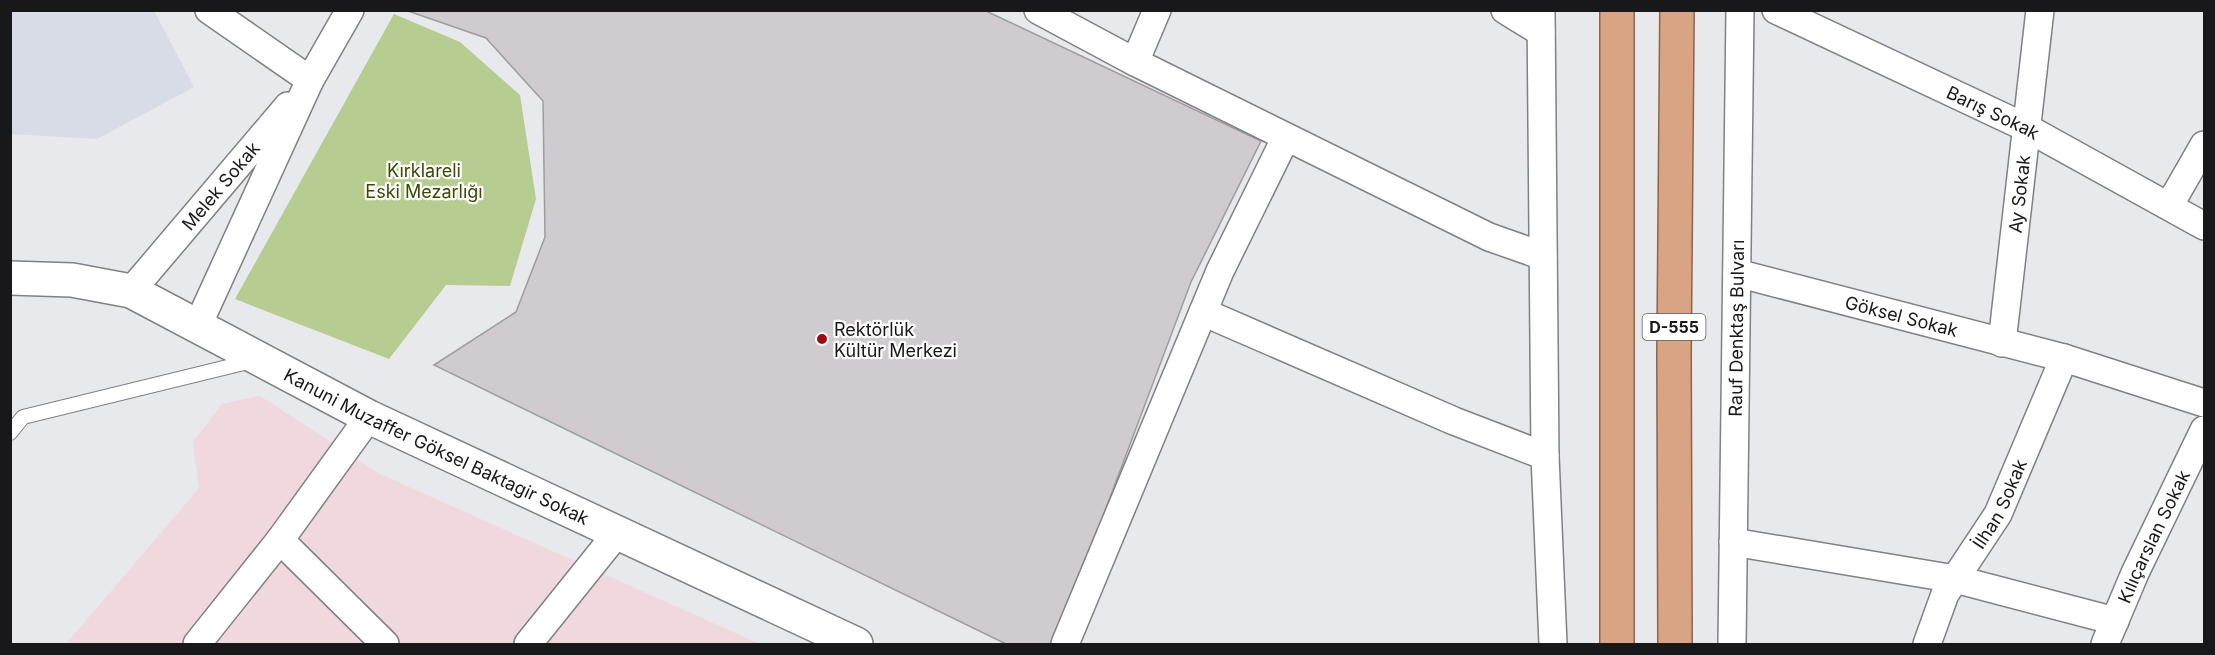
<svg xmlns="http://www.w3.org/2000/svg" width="2215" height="655" viewBox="0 0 2215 655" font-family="Inter,sans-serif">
<rect width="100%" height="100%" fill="#e7e9ed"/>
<path fill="#d7dce7" d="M10,11h144l40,76 -97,52 -86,-5z"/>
<path fill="#f1d7de" d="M260,396l120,78 380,170h-694l133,-156 -6,-46 29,-38z"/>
<path fill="#b7cc90" d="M394,14l66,28 60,53 16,104 -26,87 -64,-1 -57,74 -154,-60z"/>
<path fill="#cfcbcf" stroke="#9f9c9f" stroke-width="1.5" d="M405,10h579l277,131 -70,141 -136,362h-49l-572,-279 82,-53 29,-75 -2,-136 -57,-63z"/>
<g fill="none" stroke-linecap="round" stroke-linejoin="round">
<defs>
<path id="service" d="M10,433l13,-16 229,-56"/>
<g id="minor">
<path d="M209,10l101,70"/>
<path d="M1038,10l97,52 22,-52"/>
<path d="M1505,10l36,22"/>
<path d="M1541,10l4,446 8,188"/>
<path id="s1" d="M1776,10l251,118 177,98"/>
<path d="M1135,62l354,175 54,19"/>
<path d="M2169,206l35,-61"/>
<path id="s2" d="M1737,273l327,85 140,45"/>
<path id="s3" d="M131,291l157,-185"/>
<path d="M1203,312l251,109 91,35"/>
<path d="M198,325l112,-245 40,-70"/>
<path id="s4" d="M2002,343l38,-333"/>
<path d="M280,540l105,104"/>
<path d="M1733,542l222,37 160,42"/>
<path d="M197,644l83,-104 89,-123"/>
<path d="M528,644l90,-112"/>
<path d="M1065,644l155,-373 66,-134"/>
<path id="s5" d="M1732,644l8,-634"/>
<path id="s6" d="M1927,644l18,-50 53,-80 66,-156"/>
<path id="s7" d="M2105,644l30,-71 69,-143"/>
</g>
<g id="tertiary">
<path id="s8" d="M10,278l62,2 59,11 238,126 487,227"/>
</g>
<path id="trunk" d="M1617,644v-634
M1675,644l-1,-289 3,-345"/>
</defs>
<use href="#service" stroke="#808185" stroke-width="16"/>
<use href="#minor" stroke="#808185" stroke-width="30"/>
<use href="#tertiary" stroke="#808185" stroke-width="36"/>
<use href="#trunk" stroke="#8e644a" stroke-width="36"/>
<use href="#service" stroke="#fff" stroke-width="14"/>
<use href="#minor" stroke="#fff" stroke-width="27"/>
<use href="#tertiary" stroke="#fff" stroke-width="33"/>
<use href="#trunk" stroke="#d8a483" stroke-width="33"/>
</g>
<circle fill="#a30913" stroke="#fff" stroke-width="2" cx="822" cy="339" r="6"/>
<g text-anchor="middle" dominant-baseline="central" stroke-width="4.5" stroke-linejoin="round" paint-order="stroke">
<rect fill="#fff" stroke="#5d5d5f" stroke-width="1.5" x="1642.5" y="314" width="63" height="26" rx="4.5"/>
<g font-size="16" font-weight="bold" fill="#18181a">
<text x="1674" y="327">D-555</text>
</g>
<g font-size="18" fill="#18181a" stroke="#fff">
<text stroke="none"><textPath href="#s1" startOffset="240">Barış Sokak</textPath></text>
<text stroke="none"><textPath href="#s3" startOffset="138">Melek Sokak</textPath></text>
<text stroke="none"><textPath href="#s4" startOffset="150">Ay Sokak</textPath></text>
<text stroke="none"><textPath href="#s2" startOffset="170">Göksel Sokak</textPath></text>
<text stroke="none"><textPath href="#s5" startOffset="316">Rauf Denktaş Bulvarı</textPath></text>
<text stroke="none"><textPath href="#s8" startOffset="465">Kanuni Muzaffer Göksel Baktagir Sokak</textPath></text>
<text stroke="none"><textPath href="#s6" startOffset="159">İlhan Sokak</textPath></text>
<text stroke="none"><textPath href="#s7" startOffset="118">Kılıçarslan Sokak</textPath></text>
</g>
<g font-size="18" fill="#384900" stroke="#fff">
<text x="424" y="170">Kırklareli<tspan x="424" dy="21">Eski Mezarlığı</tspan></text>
</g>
<g font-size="18" fill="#18181a" stroke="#fff" text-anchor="start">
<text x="834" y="329">Rektörlük<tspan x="834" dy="21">Kültür Merkezi</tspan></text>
</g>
</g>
<rect width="2215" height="655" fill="none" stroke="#18181a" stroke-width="24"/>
</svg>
